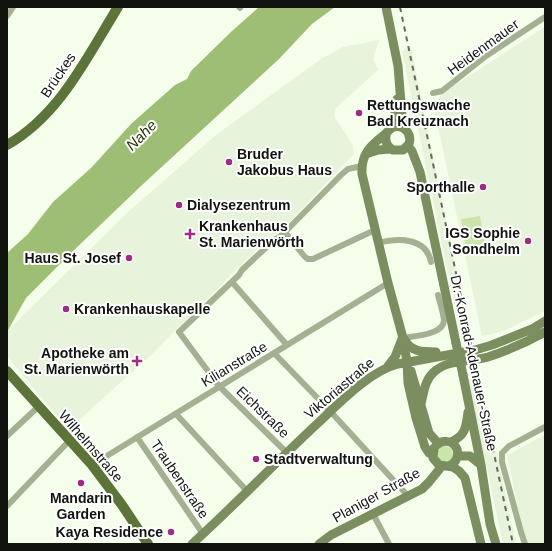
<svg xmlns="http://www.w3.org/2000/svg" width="552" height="551" viewBox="0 0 552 551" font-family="Arial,sans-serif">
<rect width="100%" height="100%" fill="#f5feeb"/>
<path fill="#e7f3da" d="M545,27v284l-41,20 -22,5 -48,-229 7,-13z
M379,40l-6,19 5,11 -43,39v9l18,27 1,9 -74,78 -11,5 -118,118 -83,75 -61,-74 1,-26 118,-116 90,-79 105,-76 22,-12z
M411,47l59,293 -8,1 -60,-290z
M481,376l35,168h-13l-35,-165z
M545,435v109h-17l-5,-11 -16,-78z"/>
<path fill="#cae4a9" d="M480,216l5,29 -19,4 -5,-30z
M437 454a8 8 0 1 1 16 0a8 8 0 1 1-16 0Z"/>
<path fill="#9fbe75" d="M259,7h76l-23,17 -33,35 -138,127 -70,67 -45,45 -19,34v-79l21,-19 25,-32 38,-34 40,-44 44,-39 12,-6 4,-8 41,-40z"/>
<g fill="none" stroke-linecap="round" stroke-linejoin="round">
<path stroke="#a3b192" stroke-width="6" d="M239,7l1,1
M7,16l6,-9
M433,93l9,-2 44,-35 59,-39
M285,232l20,25 3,2h5l62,-29
M378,243c20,-5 48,-6 53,19
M232,282l55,63
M403,338c10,-2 41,-3 41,-18 -1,-8 -4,-17 -6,-25
M274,353l56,58 78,85
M176,414l71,77
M7,436l32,-30
M137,437l66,97
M286,452l-67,-66 -40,-54 60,-57 3,-5 32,-30 4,-2 7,-6 57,-58 6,-5 14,-3
M92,465l296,-182
M7,506l62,-65
M373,514l16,30
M525,544l-4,-12 -19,-70v-9l7,-7 36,-19"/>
<path stroke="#7a8e60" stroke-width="9" d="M386,7l12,59 5,62
M393,127l4,-28
M387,132c-3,8 -1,14 6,18h10l6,-6c3,-9 -4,-20 -15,-17 -4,1 -6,5 -10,8 -14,11 -23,19 -22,39l26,109 15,55 4,24 1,21 8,35 9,29 4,6 4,2
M408,146l4,5 8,21 36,171
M366,154l12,-4 12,-1
M404,339c7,13 18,13 32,13
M388,366l7,-9 7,-18
M411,371l18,62 9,10
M463,375l18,90 9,59 6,20
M421,404c3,-13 4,-25 14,-33 15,-12 36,-9 53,-14 21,-7 39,-15 57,-25
M451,442c15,-7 15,-15 17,-30
M458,456h12l11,9
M449,466c7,-3 10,-9 8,-17 -5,-10 -16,-10 -23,-1l-1,10 6,7 14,2 6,4 6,7 16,66
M192,544c43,-39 83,-81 126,-121 21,-20 52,-52 80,-59l77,-14 17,-5 40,-16 13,-8
M319,544l12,-9 91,-46 7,-7 13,-16"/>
<path stroke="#5c743a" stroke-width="10" d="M7,145c53,-30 80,-88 111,-138
M7,371l85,94 30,40 26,39"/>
<path stroke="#656a5f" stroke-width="2" stroke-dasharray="5 5" stroke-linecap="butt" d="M400,7l113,537"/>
<path stroke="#7a8e60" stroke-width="9" d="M456,343l7,32"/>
</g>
<g fill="#9e2b86" stroke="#fff" stroke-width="1.5">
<circle cx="359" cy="113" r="4"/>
<circle cx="229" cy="162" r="4"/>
<circle cx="483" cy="187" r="4"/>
<circle cx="179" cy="205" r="4"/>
<path d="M188 228h4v4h4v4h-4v4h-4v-4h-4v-4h4z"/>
<circle cx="528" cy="241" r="4"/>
<circle cx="129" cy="258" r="4"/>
<circle cx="66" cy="309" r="4"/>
<path d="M135 355h4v4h4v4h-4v4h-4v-4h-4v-4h4z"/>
<circle cx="256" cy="459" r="4"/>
<circle cx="81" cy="483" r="4"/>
<circle cx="171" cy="532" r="4"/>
</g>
<g text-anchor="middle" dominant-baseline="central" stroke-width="4" stroke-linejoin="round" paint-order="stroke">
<g font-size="14" fill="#11140e" stroke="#fff">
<text transform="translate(483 47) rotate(-36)">Heidenmauer</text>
<text transform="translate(58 75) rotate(-56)">Brückes</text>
<text transform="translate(474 363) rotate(78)">Dr.-Konrad-Adenauer-Straße</text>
<text transform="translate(234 364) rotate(-31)">Kilianstraße</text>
<text transform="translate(339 388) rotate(-40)">Viktoriastraße</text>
<text transform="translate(263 412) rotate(44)">Eichstraße</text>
<text transform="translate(91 446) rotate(49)">Wilhelmstraße</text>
<text transform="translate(180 479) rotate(56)">Traubenstraße</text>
<text transform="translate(376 495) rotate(-29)">Planiger Straße</text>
</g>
<g font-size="14" font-weight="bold" fill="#11140e" stroke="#fff" text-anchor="start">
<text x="367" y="105">Rettungswache<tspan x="367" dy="16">Bad Kreuznach</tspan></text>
<text x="237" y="154">Bruder<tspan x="237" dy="16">Jakobus Haus</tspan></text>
<text x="475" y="187" text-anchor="end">Sporthalle</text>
<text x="187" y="205">Dialysezentrum</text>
<text x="199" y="226">Krankenhaus<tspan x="199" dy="16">St. Marienwörth</tspan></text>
<text x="520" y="233" text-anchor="end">IGS Sophie<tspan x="520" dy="16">Sondhelm</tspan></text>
<text x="121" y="258" text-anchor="end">Haus St. Josef</text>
<text x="74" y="309">Krankenhauskapelle</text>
<text x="129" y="353" text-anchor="end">Apotheke am<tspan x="129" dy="16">St. Marienwörth</tspan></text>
<text x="264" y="459">Stadtverwaltung</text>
<text x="81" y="498" text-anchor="middle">Mandarin<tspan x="81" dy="16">Garden</tspan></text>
<text x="163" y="532" text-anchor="end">Kaya Residence</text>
</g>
<g font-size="15" font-style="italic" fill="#233600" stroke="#fff">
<text transform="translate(141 135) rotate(-45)">Nahe</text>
</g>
</g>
<rect width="552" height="551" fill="none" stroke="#11140e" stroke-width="16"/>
</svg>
